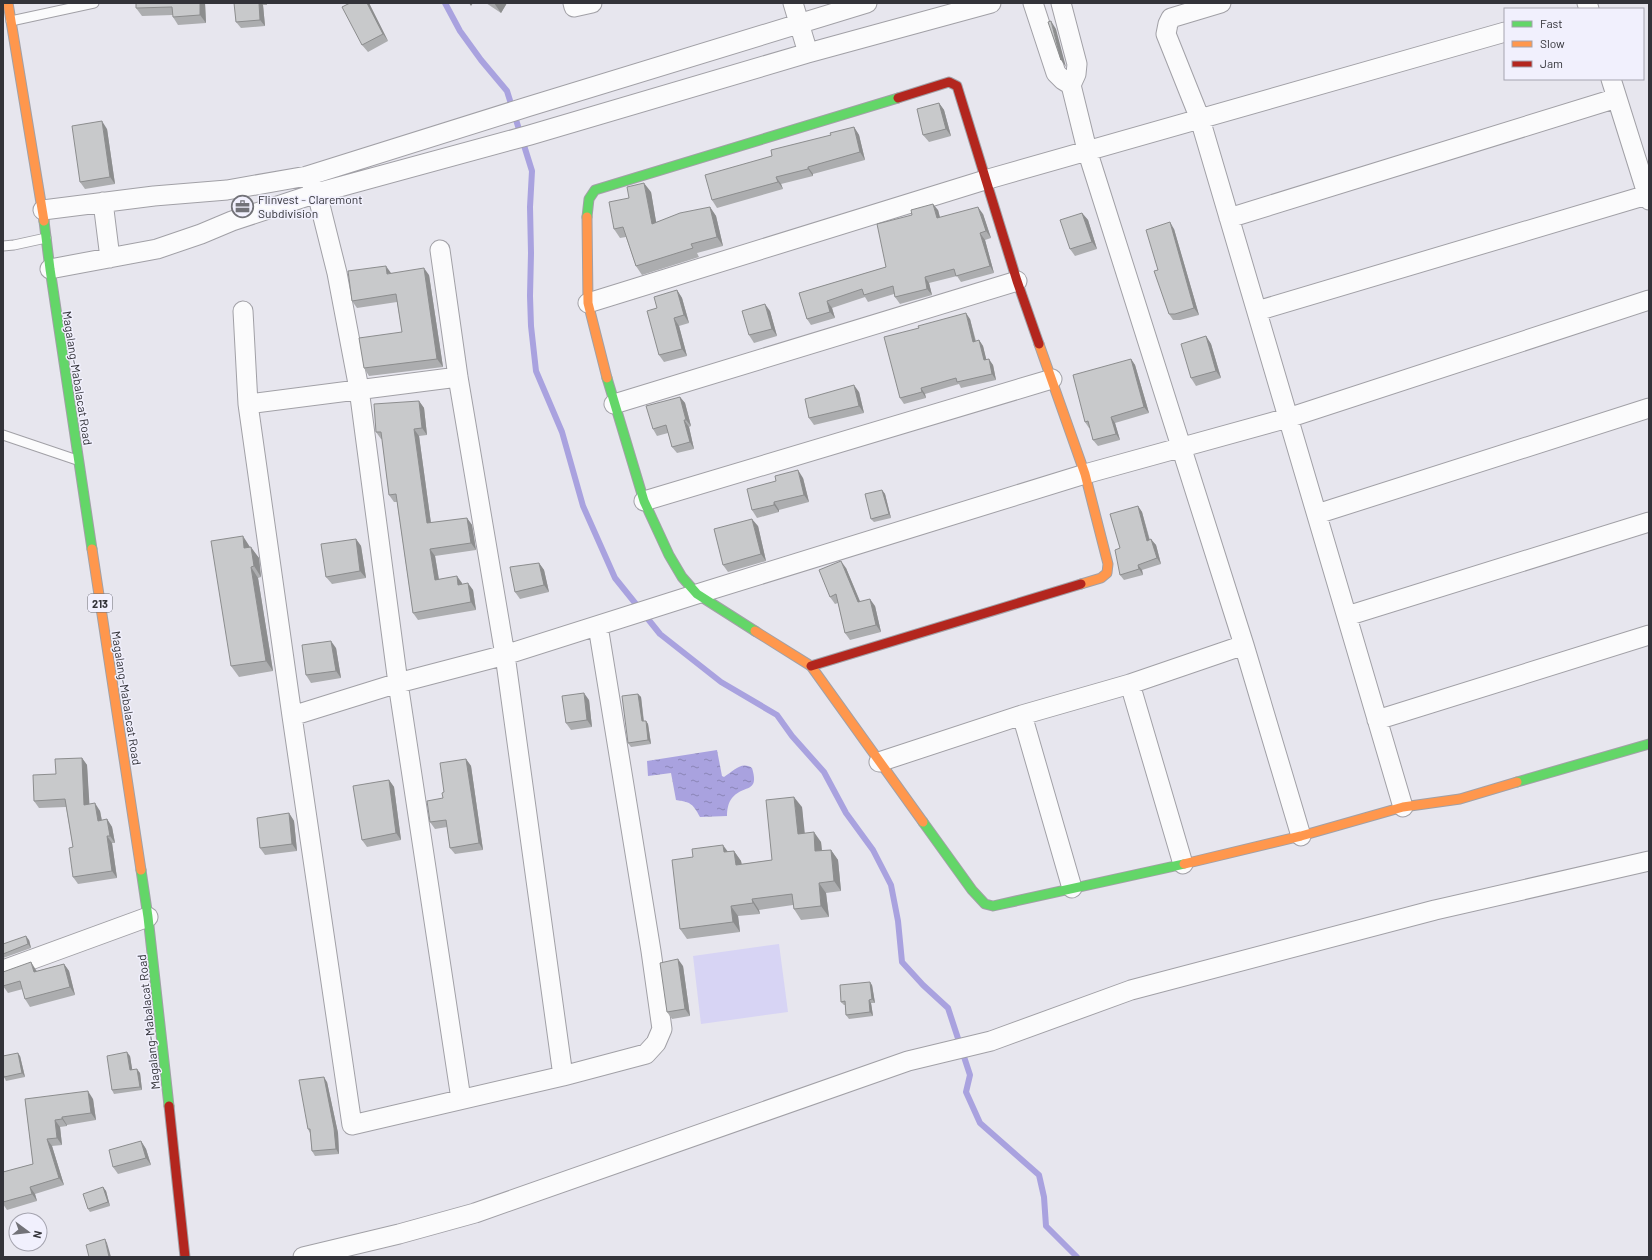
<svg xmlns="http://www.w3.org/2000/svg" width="1652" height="1260" viewBox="0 0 1652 1260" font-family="Barlow,sans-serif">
<defs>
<pattern id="water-ripples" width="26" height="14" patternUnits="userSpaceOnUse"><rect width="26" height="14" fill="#a9a2df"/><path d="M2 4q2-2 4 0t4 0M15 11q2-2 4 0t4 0" fill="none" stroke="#8a85b6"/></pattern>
</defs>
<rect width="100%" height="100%" fill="#e7e6ee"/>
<path fill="#d7d4f4" d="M779,944l9,68 -87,12 -8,-68z"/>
<path fill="url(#water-ripples)" d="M717,750l5,26 2,1c10,-6 17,-16 28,-9 8,26 -9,16 -20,30 -4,5 -5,12 -5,18l-27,1c-7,-13 -9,-15 -24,-17l-5,-27 -23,3 -1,-15z"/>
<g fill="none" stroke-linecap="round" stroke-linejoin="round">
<path stroke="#a9a2df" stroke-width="6" d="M445,3l15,28 21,29 26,31 25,80 -2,36 1,46 -1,43 1,30 5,45 26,61 21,74 32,72 45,56 61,48 56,33 15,21 32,36 22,41 27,37 18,35 7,36 4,41 21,23 25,23 22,67 -4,17 14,31 59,52 5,22 2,29 31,31"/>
<defs>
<path id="lane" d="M11,21l83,-18
M3,246l11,-1 32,-7
M3,435l74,25"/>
<path id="street" d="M573,3l1,4 18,-4
M793,3l15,50
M1033,3l23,70 7,7 8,5
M1061,3l16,61 -1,10 -5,11 16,65 157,495 57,191
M1221,3l-50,15 -3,6 -2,10 34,85 203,688
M1587,3l2,6
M1611,79l38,121
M307,176l10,17 20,80 22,116 39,294 63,416
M103,202l7,56
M43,210l111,-14 73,-6 80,-14 220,-69 340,-104
M1229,218l388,-120
M440,250l18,127 47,278 58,421
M50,269l107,-20 44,-15 31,-13 85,-28 213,-58 278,-82 183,-50
M588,303l397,-123 520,-148
M243,311l5,93 44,312 60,409 211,-49 83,-22 10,-11 6,-14 -11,-78 -53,-325
M1257,311l390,-116
M248,404l210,-27
M614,404l403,-123
M644,501l408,-122
M1317,514l332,-106
M1347,616l302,-94
M1130,684l53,180
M1022,715l50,173
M292,716l106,-33 107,-28 192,-61 388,-120 203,-56 361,-118
M1377,720l272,-85
M879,762l143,-47 108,-31 114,-39
M3,970l145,-53
M303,1257l96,-23 76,-21 433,-152 83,-20 140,-51 304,-80 214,-49"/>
<path id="fast" d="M587,217l2,-18 6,-9 303,-92
M44,221l6,48 42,280
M607,378l37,123 25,54 13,22 15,17 58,37
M1517,782l132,-38
M923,822l49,68 13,14 8,2 191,-42
M141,870l7,47 21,189"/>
<path id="slow" d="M8,3l36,218
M587,217l1,86 19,75
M1039,344l46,130 23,90 -1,9 -6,5 -20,6
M92,549l49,321
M755,631l56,35 112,156
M1184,864l117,-28 102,-29 57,-8 57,-17"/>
<path id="jam" d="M898,98l51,-16 8,4 60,195 22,63
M811,666l270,-82
M169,1106l16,151"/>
</defs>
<use href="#lane" stroke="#a1a0a6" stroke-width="11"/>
<use href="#street" stroke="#a1a0a6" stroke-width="21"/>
<use href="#fast" stroke="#a1a0a6" stroke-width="11"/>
<use href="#slow" stroke="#a1a0a6" stroke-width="11"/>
<use href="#jam" stroke="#a1a0a6" stroke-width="11"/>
<use href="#lane" stroke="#fbfbfc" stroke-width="9"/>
<use href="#street" stroke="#fbfbfc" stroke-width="19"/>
<use href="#fast" stroke="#63d668" stroke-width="9"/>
<use href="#slow" stroke="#ff974d" stroke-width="9"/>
<use href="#jam" stroke="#b3261e" stroke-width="9"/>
</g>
<path fill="#acadaf" d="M205,3l1,20 -28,2 -5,-8v-2l-31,1 -6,-8z
M233,3h40h-6v2h-4l2,21 -24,2 -5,-6 -1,-17z
M350,3h19l19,38 -20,11 -6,-7z
M486,3h21l-6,10z
M939,103l5,7 7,26 -22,6 -6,-7z
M854,127l5,8 6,25 -52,14v2l-32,8 2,5 -66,19 -5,-8 60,-44 59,-21z
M107,129l8,55 -30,5 -5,-7z
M651,192l5,30 54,-15 6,9 7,30 -26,7 2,4 -57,18 -6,-9 -10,-29 -6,1 -6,-9 15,-31z
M938,210l2,8 43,-4 8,24 -6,2 9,33 -33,9 -4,-6 -28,7 3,12 -32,9 -5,-7 -1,-3 -26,8 -3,-5 -33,11 3,10 -24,7 -4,-6 -8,-26 87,-26z
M1082,213l6,7 9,29 -22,7 -5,-7z
M1174,229l25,86 -19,5h-7l-4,-6 -11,-44z
M391,273l38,2 14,92 -74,9 -5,-8 38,-36 -5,-30 -40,6 -5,-7z
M677,290l5,8 7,25 -10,3 8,30 -23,6 -5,-7 -2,-47z
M770,311l7,25 -23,7 -5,-8z
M970,319l6,22 3,-1 4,6 3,14 7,5 3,15 -35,8 -2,-4 -34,10 1,4 -22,6 -4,-6z
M1206,336l5,8 10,34 -25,8 -5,-8z
M1131,359l4,6 14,48 -34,10 5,17 -22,6 -5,-6 -3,-12h-1l-4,-6z
M859,392l5,21 -50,12 -5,-7z
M680,397l5,6 6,23 -2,1 5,22 -17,4 -5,-6 -4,-14 -11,3 -4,-7z
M419,401l5,7 3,27 -8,1 12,87 36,-5 5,7 4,25 -41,6 4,23 23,4v1l11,6 3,20 -58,10 -5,-7 -16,-111h-3l-5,-7 -7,-56h-1l-5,-7z
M803,478l6,24 -30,8v2l-22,6 -5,-8z
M882,490l3,4 6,24 -17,4 -3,-3z
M1138,506l4,6 8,28 6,5 5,19 -19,6 1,5 -19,5 -4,-5v-27z
M758,526l8,35 -38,11 -5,-7z
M356,539l5,7 5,32 -34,6 -6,-7z
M250,547l9,11 2,19 -3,1 15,93 -34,6 -8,-11z
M539,563l5,7 5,22 -29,7 -5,-7z
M846,568l14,33 15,5 6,26 -31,8 -5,-7 -7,-30 -3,1 -5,-7z
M336,648l5,30 -30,5 -5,-8z
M638,694l3,3 3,24h2l2,3 3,20 -20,3 -3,-4z
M589,700l3,27 -21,3 -5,-7z
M82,758l5,7 2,40 11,6 2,9 5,-1 5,8 3,16h-3l5,35 -39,6 -5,-7v-30l-7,-40 -27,1 -5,-7 22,-27z
M466,759l5,7 12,84 -28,4 -5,-6 -3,-21 -12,2 -5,-7 13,-24 1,-6z
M389,780l5,7 7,53 -34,7 -5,-7z
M802,807l2,26 17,9 1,9 9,-1 7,10 3,31 -15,2 3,24 -28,3 -7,-11 -1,-4 -34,5 1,4 -22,2 2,16 -53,7 -7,-10 13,-72 41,-6 7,10 1,3 30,-4z
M289,813l5,8 3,30 -32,4 -5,-7z
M29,940l2,8 -28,10v-14z
M64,964l5,7 6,24 -45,12 -5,-8 -2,-10 -15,4 -5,-7 33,-16 1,1z
M683,966l7,50 -18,3 -5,-7z
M872,985l3,18h-4l2,13 -24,3 -3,-4 -1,-10h-1l-3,-3z
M20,1056l5,21 -19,4 -2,-4z
M130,1056l2,14 8,3 2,17 -28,4 -2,-4z
M327,1082l11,51 1,21 -24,2 -3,-5 -2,-18 -2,-4z
M25,1099h68l3,21 -29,5v1l-7,1 2,18 -10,1 12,39 -29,9 2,7 -30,9 -4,-6v-32l30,-8z
M141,1141l5,8 5,16 -33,9 -5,-7z
M103,1187l3,4 4,15 -20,6 -2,-3z"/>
<path fill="#8c8d8e" d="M200,3h5l1,20 -6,-8z
M259,3h3l1,2 2,21 -5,-6z
M367,3h2l19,38 -5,-7z
M469,3h4l-2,3z
M494,3h13l-6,10z
M1051,21l5,8 10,38 -5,-7z
M939,103l5,7 7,26 -5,-7z
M102,121l5,8 8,55 -5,-7z
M854,127l5,8 6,25 -5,-8z
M808,167l5,7v2l-5,-7z
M776,177l5,7 2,5 -5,-7z
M644,183l7,9 7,41 -6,-9z
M933,204l5,6 4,15 -5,-7z
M710,207l6,9 7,30 -6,-9z
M978,207l5,7 8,24 -5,-7z
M1082,213l6,7 9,29 -5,-7z
M1170,222l4,7 25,86 -5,-7z
M980,233l5,7 9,33 -4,-7z
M386,266l5,7 -4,1z
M424,268l5,7 14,92 -6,-8z
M925,277l4,6 3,12 -5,-6z
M677,290l5,8 7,25 -5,-8z
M827,301l5,7 3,10 -5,-6z
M765,304l5,7 7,25 -5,-7z
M966,313l4,6 7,29 -4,-6z
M674,318l5,8 8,30 -5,-7z
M1206,336l5,8 10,34 -5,-7z
M979,340l4,6 5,20 -4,-6z
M989,359l4,6 3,15 -4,-6z
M1131,359l4,6 14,48 -5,-6z
M854,385l5,7 5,21 -5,-7z
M921,388l4,6 1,4 -4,-6z
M680,397l5,6 6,23 -5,-6z
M419,401l5,7 3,27 -5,-7z
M1111,417l4,6 5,17 -4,-6z
M684,420l5,7 5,22 -4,-7z
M414,429l5,7 13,95 -5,-8z
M798,470l5,8 6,24 -5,-7z
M882,490l3,4 6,24 -2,-4z
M774,502l5,8v2l-5,-7z
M1138,506l4,6 9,34 -4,-5z
M467,518l5,7 4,25 -5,-7z
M752,519l6,7 8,35 -5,-7z
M243,536l7,11 2,12 -8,-11z
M356,539l5,7 5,32 -6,-7z
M1151,539l5,6 5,19 -4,-6z
M251,547l8,11 2,19 -7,-11z
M430,549l5,7 5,31 -5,-7z
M841,561l5,7 17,41 -5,-7z
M539,563l5,7 5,22 -5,-7z
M1138,565l4,5 1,5 -4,-6z
M251,567l7,11 15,93 -7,-10z
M457,576l5,7 1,9 -5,-7z
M468,583l5,7 3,20 -5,-8z
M870,599l5,7 6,26 -5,-7z
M331,641l5,7 5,30 -5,-7z
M584,693l5,7 3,27 -5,-7z
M638,694l3,3 3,28 -2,-4z
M646,721l2,3 3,20 -3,-4z
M82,758l5,7 3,48 -6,-8z
M466,759l5,7 12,84 -4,-7z
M389,780l5,7 7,53 -5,-7z
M794,797l8,10 4,37 -8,-10z
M95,803l5,8 3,17 -5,-7z
M289,813l5,8 3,30 -5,-7z
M107,819l5,8 3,16 -5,-7z
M814,832l7,10 2,20 -8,-11z
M107,836l5,7 5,35 -5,-7z
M723,845l8,11 -7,-4z
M831,850l7,10 3,31 -7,-10z
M734,851l7,10 2,14 -7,-10z
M819,883l7,10 3,24 -8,-11z
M752,899l7,11 1,4 -7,-11z
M731,906l7,10 2,16 -7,-10z
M26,936l3,4 2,8 -3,-4z
M678,959l5,7 7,50 -5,-7z
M31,962l5,8 3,9 -5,-7z
M64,964l5,7 6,24 -5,-8z
M870,982l2,3 3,18 -3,-4z
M869,1000l2,3 2,13 -3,-4z
M127,1052l3,4 3,18 -3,-4z
M18,1053l2,3 5,21 -3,-4z
M137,1069l3,4 2,17 -2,-3z
M324,1077l3,5 11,51 1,21 -3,-5z
M88,1091l5,8 3,21 -5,-7z
M62,1117l5,8v1l-5,-7z
M55,1120l5,7 2,18 -5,-7z
M47,1139l5,7 12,39 -5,-7z
M141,1141l5,8 5,16 -5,-7z
M30,1187l5,7 2,7 -5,-7z
M103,1187l3,4 4,15 -2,-4z
M105,1239l2,4 4,14h-2z"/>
<path fill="#c8c9cb" stroke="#8c8d8e" d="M136,3h64v12l-27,2 -1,-10 -36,1z
M234,3h25l1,17 -24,2z
M350,3h17l16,31 -21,11 -20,-38z
M1051,21l10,39 -13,-38z
M939,103l7,26 -23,6 -6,-26z
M102,121l8,56 -30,5 -8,-56z
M854,127l6,25 -52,15v2l-32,8 2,5 -66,18 -7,-25 67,-19 -1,-6 60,-15 -1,-2z
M644,183l8,41 28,-11 30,-6 7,30 -26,7 2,4 -57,18 -13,-39 -9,2 -5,-27 20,-4 -2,-11z
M933,204l4,14 41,-11 8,24 -6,2 10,33 -34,10 -2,-7 -29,8 2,12 -32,8 -2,-11 -29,9 -2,-6 -35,12 3,11 -23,7 -8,-26 87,-26 -9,-43 35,-9 -1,-5z
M1082,213l10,29 -22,7 -10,-29z
M1170,222l24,86 -19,6h-6l-15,-43 4,-1 -12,-40z
M386,266l1,8 37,-6 13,91 -73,9 -5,-30 43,-6 -6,-38 -44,7 -4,-30z
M677,290l7,25 -10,3 8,31 -23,6 -12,-44 10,-3 -3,-11z
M765,304l7,25 -23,6 -7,-24z
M966,313l7,29 6,-2 5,20 5,-1 3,15 -35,8 -1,-4 -35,10 1,4 -22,6 -16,-61 35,-9 -1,-2z
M1206,336l10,35 -25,7 -10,-34z
M1131,359l13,48 -33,10 5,17 -23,6 -5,-19 -3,1 -12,-47z
M854,385l5,21 -50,12 -4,-19z
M680,397l6,23h-2l6,22 -18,5 -6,-22 -13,4 -7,-23z
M419,401l3,27 -8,1 13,94 40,-5 4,25 -41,6 5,31 22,-4 1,9 10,-2 3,19 -58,11 -17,-119 -7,1 -8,-63h-5l-2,-28z
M798,470l6,25 -30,7v3l-22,5 -5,-21 29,-8 -1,-5z
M882,490l7,24 -18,5 -6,-25z
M1138,506l9,35 4,-2 6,19 -19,7 1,4 -19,6 -5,-25 5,-2 -10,-34z
M752,519l9,35 -38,11 -9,-36z
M243,536l1,12 7,-1 3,19 -3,1 15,94 -35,5 -20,-125z
M356,539l4,32 -34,6 -5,-33z
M841,561l17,41 12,-3 6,26 -31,8 -9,-39 -6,3 -11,-27z
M539,563l5,22 -29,7 -5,-25z
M331,641l5,30 -30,4 -4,-30z
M584,693l3,27 -21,3 -4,-27z
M638,694l4,27h4l2,19 -20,3 -6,-47z
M82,758l2,47 11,-2 3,18 9,-2 3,17h-3l5,35 -39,6 -4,-29 4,-1 -8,-48 -31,2 -1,-26 23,-1 -1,-15z
M466,759l13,84 -29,5 -4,-28 -16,2 -3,-21 16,-3 -1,-5 2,-1 -4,-29z
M389,780l7,53 -34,7 -9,-54z
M794,797l4,37 16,-2 1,19 16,-1 3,31 -15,2 2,23 -27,3 -2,-15 -40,5 1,4 -22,3 2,16 -53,7 -8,-69 21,-3 -1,-8 31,-4 1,7 10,-1 2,14 36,-5 -6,-60z
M289,813l3,31 -32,4 -3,-30z
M26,936l2,8 -25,10v-10z
M678,959l7,50 -18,3 -7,-49z
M31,962l3,10 30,-8 6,23 -45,12 -5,-18 -17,5v-14z
M870,982l2,17 -3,1 1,12 -24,3 -1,-14 -4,1 -1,-17z
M127,1052l3,18 7,-1 3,18 -28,3 -5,-34z
M18,1053l4,20 -18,4 -1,-4v-17z
M324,1077l10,51 2,21 -24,2 -2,-22h-2l-9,-49z
M88,1091l3,22 -29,4v2l-7,1 2,18 -10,1 12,39 -29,9 2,7 -29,8v-30l30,-8 -8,-65z
M141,1141l5,17 -33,9 -4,-17z
M103,1187l5,15 -20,7 -5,-15z
M105,1239l4,18h-20l-3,-12z"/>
<defs>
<symbol id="office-ring" viewBox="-11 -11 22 22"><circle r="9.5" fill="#f1f0fd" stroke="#727278" stroke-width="1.5"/><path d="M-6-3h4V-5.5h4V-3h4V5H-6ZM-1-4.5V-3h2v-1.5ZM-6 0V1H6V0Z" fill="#727278"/></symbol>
</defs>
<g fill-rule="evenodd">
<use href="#office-ring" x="230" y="194" width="25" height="25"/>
</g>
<g text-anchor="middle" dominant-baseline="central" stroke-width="3" stroke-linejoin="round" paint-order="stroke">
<rect fill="#f1f0fd" stroke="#6c6c74" stroke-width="1" x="88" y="594" width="24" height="18" rx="3"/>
<g font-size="11" font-weight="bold" fill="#333339">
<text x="100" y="603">213</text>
</g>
<g font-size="12" fill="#333339" stroke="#f1f0fd" text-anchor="start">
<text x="258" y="199">Flinvest - Claremont<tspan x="258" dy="14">Subdivision</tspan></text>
</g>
<g font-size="12" fill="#333339" stroke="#f1f0fd">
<text transform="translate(78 378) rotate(81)">Magalang-Mabalacat Road</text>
<text transform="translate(127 698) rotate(81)">Magalang-Mabalacat Road</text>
<text transform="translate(148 1022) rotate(-96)">Magalang-Mabalacat Road</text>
</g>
</g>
<rect width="1652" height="1260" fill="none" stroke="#333339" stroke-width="8"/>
<rect x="1504" y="8" width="140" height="72" fill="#f1f0fd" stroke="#a5a4af"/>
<rect x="1512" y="21" width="20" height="6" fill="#63d668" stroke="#a5a4af"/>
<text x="1540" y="28" font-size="12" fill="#333339">Fast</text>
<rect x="1512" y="41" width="20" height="6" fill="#ff974d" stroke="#a5a4af"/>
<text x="1540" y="48" font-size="12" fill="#333339">Slow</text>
<rect x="1512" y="61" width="20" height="6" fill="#b3261e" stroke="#a5a4af"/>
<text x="1540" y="68" font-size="12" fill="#333339">Jam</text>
<g transform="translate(28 1232) rotate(105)"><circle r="19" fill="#f1f0fd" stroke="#a5a4af"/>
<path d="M0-3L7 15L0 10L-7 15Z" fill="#727278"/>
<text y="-6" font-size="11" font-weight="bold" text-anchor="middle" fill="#333339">N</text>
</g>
</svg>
